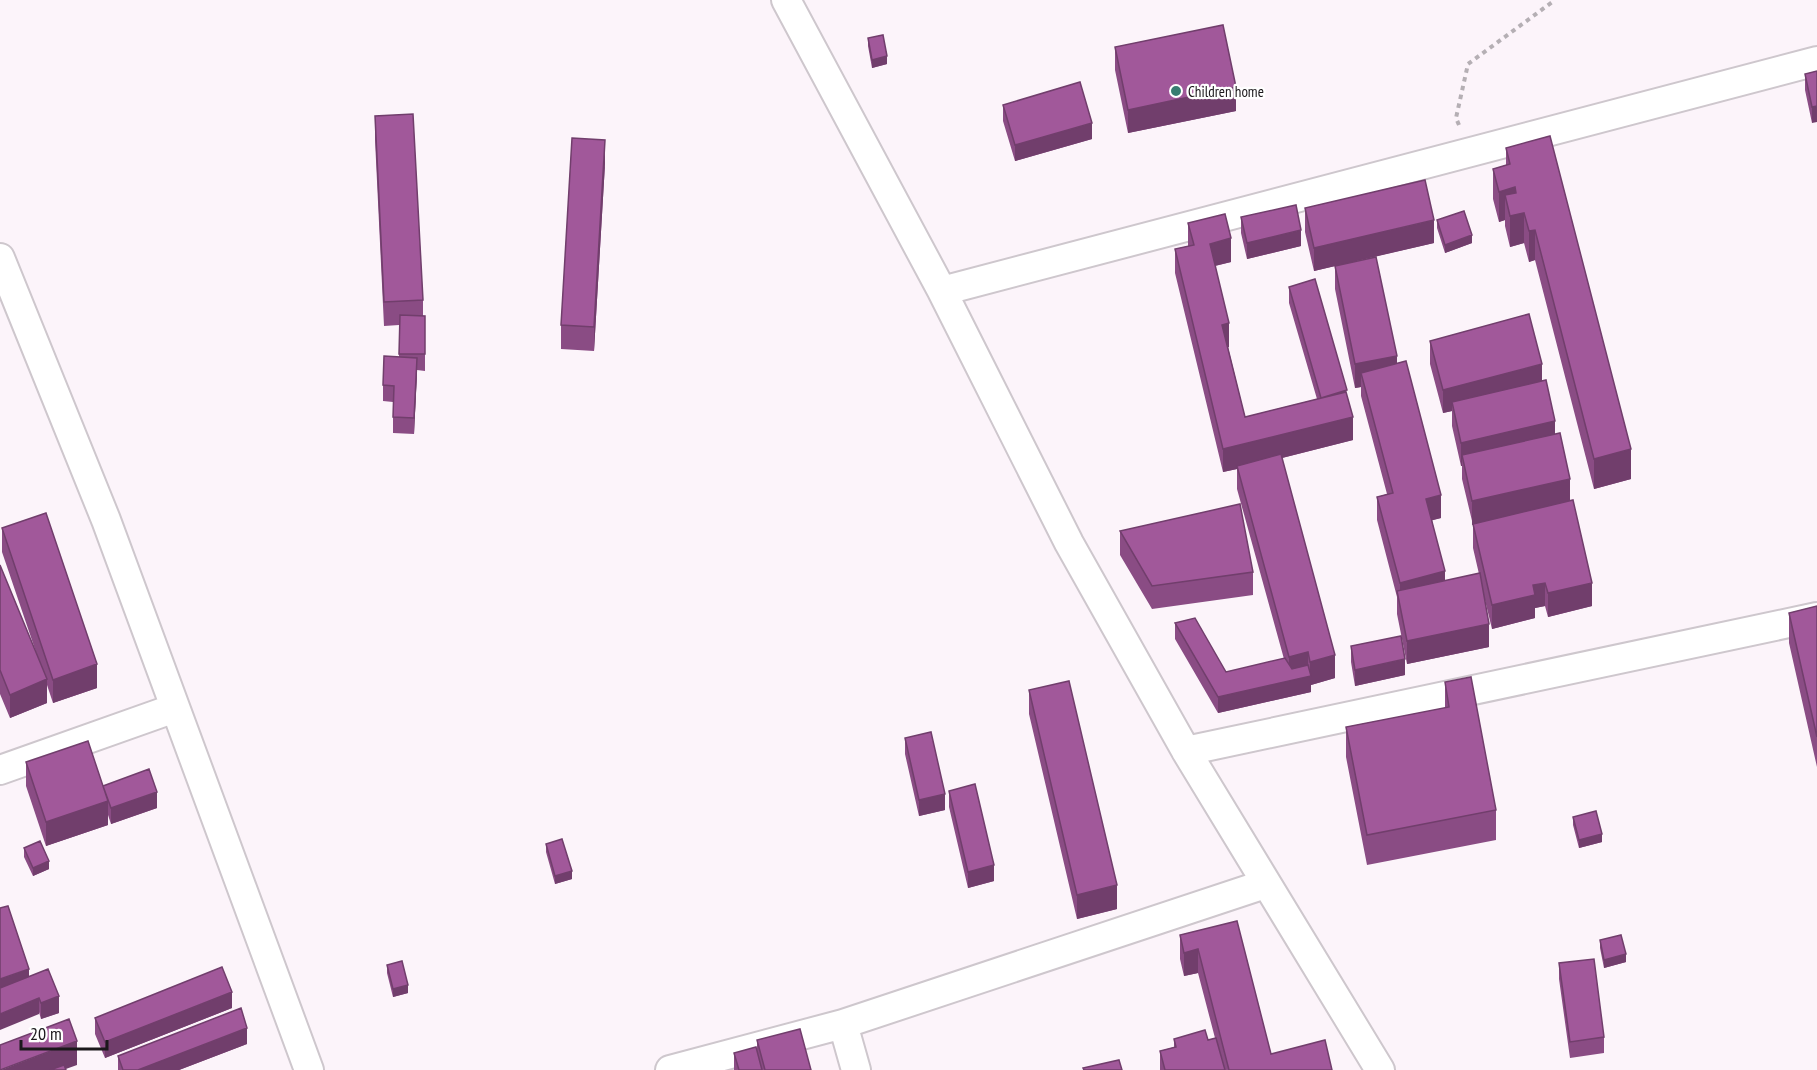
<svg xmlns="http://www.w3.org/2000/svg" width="1817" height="1070" viewBox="0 0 1817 1070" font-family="'PT Sans Narrow',sans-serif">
<rect width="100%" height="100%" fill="#fcf4fa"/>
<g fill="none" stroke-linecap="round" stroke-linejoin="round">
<defs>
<path id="street" d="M786,0l156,291 127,252 117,208 194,319
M0,258l106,262 203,550
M942,291l875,-230
M1186,751l631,-134
M0,770l175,-62
M843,1024l13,46
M670,1070l173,-46 422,-140"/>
</defs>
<use href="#street" stroke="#cec7cd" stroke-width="32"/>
<path stroke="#b5afb4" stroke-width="4" stroke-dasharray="4.5 4.5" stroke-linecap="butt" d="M1459,125l-3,-7 12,-54 87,-64"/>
<use href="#street" stroke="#fff" stroke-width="28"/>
</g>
<path fill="#8a4c84" d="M868,38l19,26 -15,4 -4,-22z
M1115,47l121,64 -108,22 -13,-63z
M1817,71l-5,52 -7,-33v-16z
M1003,105l89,34 -77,22 -12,-40z
M375,116l48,184v16h2v55l-8,-1 -3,64 -21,-1v-31l-10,-1v-16l16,-28v-32l-15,1 -9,-186z
M1506,148l125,331 -37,10 -59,-229 -6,2 -5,-19 -14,4 -5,-21v-6l-6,2 -6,-23v-30l13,-4z
M605,164l-11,187 -33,-2v-24z
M1305,208l129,35 -79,18 42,102 44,155 -9,2 13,61 34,-7 -6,-26v-23l-11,-46v-13h-1l-9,-40v-15l-9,2 -13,-49v-23l112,40 13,53 37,172 -44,11 -3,-11 -10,2v10l-43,11 -9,-37 6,55 -82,17 -10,-50v-17l-20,-77v-23l10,-3 -26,-98v-9l-6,1 -20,-99v-23l-21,5 -9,-39z
M1241,217l60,29 -54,13 -6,-26z
M1437,220l35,23 -27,10 -8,-25z
M1188,223l43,39 -16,4 14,81h-1l17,70 72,-18 -28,-96v-16l58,109 6,44 -71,18 53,220 -24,7v7l-93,21 -43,-74v-16l51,49 58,-13 -47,-170v-20l-14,3 -48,-199v-24l13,-3z
M2,528l95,160 -44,15 -6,-18v18l-37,15 -10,-24v-129l37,90 -35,-103z
M1120,531l133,41v23l-101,14 -32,-54z
M1817,606v161l-28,-124v-30z
M1351,646l54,29 -50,11 -4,-24z
M1445,682l51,128v30l-129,25 -21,-108v-30l99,-19z
M1029,690l88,219 -40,10 -48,-205z
M905,738l40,72 -26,6 -14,-62z
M26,762l77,25 54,21 -46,16 -3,-9v10l-62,21 -20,-60z
M949,791l45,90 -26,7 -19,-81z
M1573,817l29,25 -23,6 -6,-23z
M546,844l26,35 -17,5 -9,-32z
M24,848l25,21 -16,7 -9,-19z
M1237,921l34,133 61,16h-172v-19l14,-4v-8l34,1 7,-2 -17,-65 -14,3 -4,-17v-24z
M1600,940l26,22 -22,6 -4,-20z
M1559,963l45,74v16l-34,5 -11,-79z
M387,965l21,28 -15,4 -6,-24z
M29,977l30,36 -18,6z
M232,1008l-127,50 -10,-24v-16z
M757,1040l54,30h-77v-17l23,-1z
M247,1044l-68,26h-61v-14z"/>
<path fill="#713e6c" d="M887,56v8l-15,4v-8z
M1236,87v24l-108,22v-23z
M1817,106v16l-5,1v-16z
M1092,123v16l-77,22v-16z
M605,140v24l-11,187v-24z
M1515,187v28l9,-2v30l-14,4v-31l-5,-21v25l-6,2v-30z
M1434,220v23l-120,28v-23z
M1301,230v16l-54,13v-16z
M1535,230v30l-6,2v-31z
M1472,235v8l-27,10v-8z
M1231,238v24l-21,5v-23z
M1229,323v24l-7,2v-24z
M1397,356v23l-36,-6v14l-6,1v-24z
M417,358v16l-3,60v-16z
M1542,364v23l-90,15v9l-9,2v-23z
M1353,417v23l-115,29 -1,-3v3l-14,3v-23z
M1555,421v23l-93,11v11h-1v-23z
M1631,449v30l-37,10v-30z
M1570,479v24l-98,22v-24z
M1441,495v23l-15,4v-23z
M1445,571v24l-45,9v-21z
M1545,583v23l-10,2v10l-43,11v-24l41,-20z
M1592,583v23l-44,11v-24z
M1489,624v23l-82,17v-23z
M1308,652v24l-19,4v-23z
M1335,655v23l-24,7v7l-93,21v-16l92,-21v-14z
M1405,659v16l-50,11v-16z
M97,664v24l-44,15v-23z
M47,679v24l-37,15v-23z
M157,792v16l-46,16v-16z
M945,794v16l-26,6v-16z
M108,801v24l-62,21v-24z
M1602,834v8l-23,6v-8z
M49,861v8l-16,7v-8z
M994,865v16l-26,7v-16z
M572,871v8l-17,5v-8z
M1117,885v24l-40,10v-24z
M1198,949v24l-14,3v-23z
M1626,954v8l-22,6v-8z
M29,969v24l-29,9v-23z
M408,985v8l-15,4v-8z
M232,992v16l-127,50v-16z
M59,996v17l-18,6v-16z
M39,998v16l-39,16v-16z
M247,1028v16l-68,26h-41z
M77,1041v24l-14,5h-62z"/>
<path fill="#a1589a" stroke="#713e6c" stroke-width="1.5" d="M1223,25l13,62 -108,23 -13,-63z
M883,35l4,21 -15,4 -4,-22z
M1817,71v35l-5,1 -7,-33z
M1080,82l12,41 -77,22 -12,-40z
M413,114l10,186 -39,2 -9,-186z
M1550,136l81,313 -37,10 -59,-229 -6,1 -5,-18 -14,3 -5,-21 11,-2 -1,-6 -16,5 -6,-23 17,-5 -4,-16z
M572,138l33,2 -11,187 -33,-2z
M1425,180l9,40 -120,28 -9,-40z
M1296,205l5,25 -54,13 -6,-26z
M1464,211l8,24 -27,10 -8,-25z
M1225,214l6,24 -21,6 19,79 -7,2 23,92 101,-25 7,25 -130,32 -48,-200 19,-4 -6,-22z
M1376,257l21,99 -42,8 -20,-98z
M1315,279l32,111 -26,8 -32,-111z
M1529,314l13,50 -99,26 -13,-49z
M400,315l25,1v38h-26z
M384,356l33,2 -3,60 -21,-1 1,-31 -11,-1z
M1406,361l35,134 -15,4 19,72 -45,12 -23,-86 16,-4 -32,-120z
M1546,380l9,41 -94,22 -9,-41z
M1560,433l10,46 -98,22 -10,-46z
M1281,454l54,201 -25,7 -2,-10 -19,5 -52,-191z
M1573,500l19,83 -44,10 -3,-10 -12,2 2,10 -43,10 -19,-81z
M1240,504l13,68 -101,14 -32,-55z
M46,513l51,151 -44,16 -51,-152z
M0,565l47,114 -37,16 -10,-25z
M1480,573l9,51 -82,17 -10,-50z
M1817,606v131l-28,-124z
M1195,618l31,54 59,-14 7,11 16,-4 3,11 -93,21 -43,-74z
M1401,636l4,23 -50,11 -4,-24z
M1471,677l25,133 -129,25 -21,-108 103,-20 -4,-25z
M1069,681l48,204 -40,10 -48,-205z
M931,732l14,62 -26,6 -14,-62z
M88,741l20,60 -62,21 -20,-60z
M149,769l8,23 -46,16 -8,-22z
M975,784l19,81 -26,7 -19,-81z
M1596,811l6,23 -23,6 -6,-23z
M562,839l10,32 -17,5 -9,-32z
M40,841l9,20 -16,7 -9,-20z
M8,906l21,63 -29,10v-71z
M1237,921l34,133 54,-14 7,30h-103l-31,-121 -14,4 -4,-18z
M1621,935l5,19 -22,6 -4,-20z
M1594,959l10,78 -34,5 -11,-79z
M402,961l6,24 -15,4 -6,-24z
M222,967l10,25 -127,50 -10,-24z
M48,969l11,27 -18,7 -2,-5 -39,16v-26z
M241,1008l6,20 -109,42h-15l-5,-14z
M69,1019l8,22 -77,29v-25z
M800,1029l11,41h-46l-8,-30z
M1205,1030l3,10 8,-2 9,32h-60l-5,-19 16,-4 -2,-8z
M756,1047l6,23h-23l-5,-17z
M1119,1060l3,10h-38l-1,-2z
M64,1065l2,5h-16z"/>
<circle fill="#387d71" stroke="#fff" stroke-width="2" cx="1176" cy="91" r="6"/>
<g text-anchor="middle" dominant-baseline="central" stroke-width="4.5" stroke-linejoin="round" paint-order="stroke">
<g font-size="15" fill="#1b181b" stroke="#fff" text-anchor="start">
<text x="1188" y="91">Children home</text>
</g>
</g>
<path d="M21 1040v9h86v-9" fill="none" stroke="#1b181b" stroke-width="3"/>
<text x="30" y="1040" font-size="18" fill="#1b181b" stroke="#ffffff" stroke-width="4.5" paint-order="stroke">20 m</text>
</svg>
